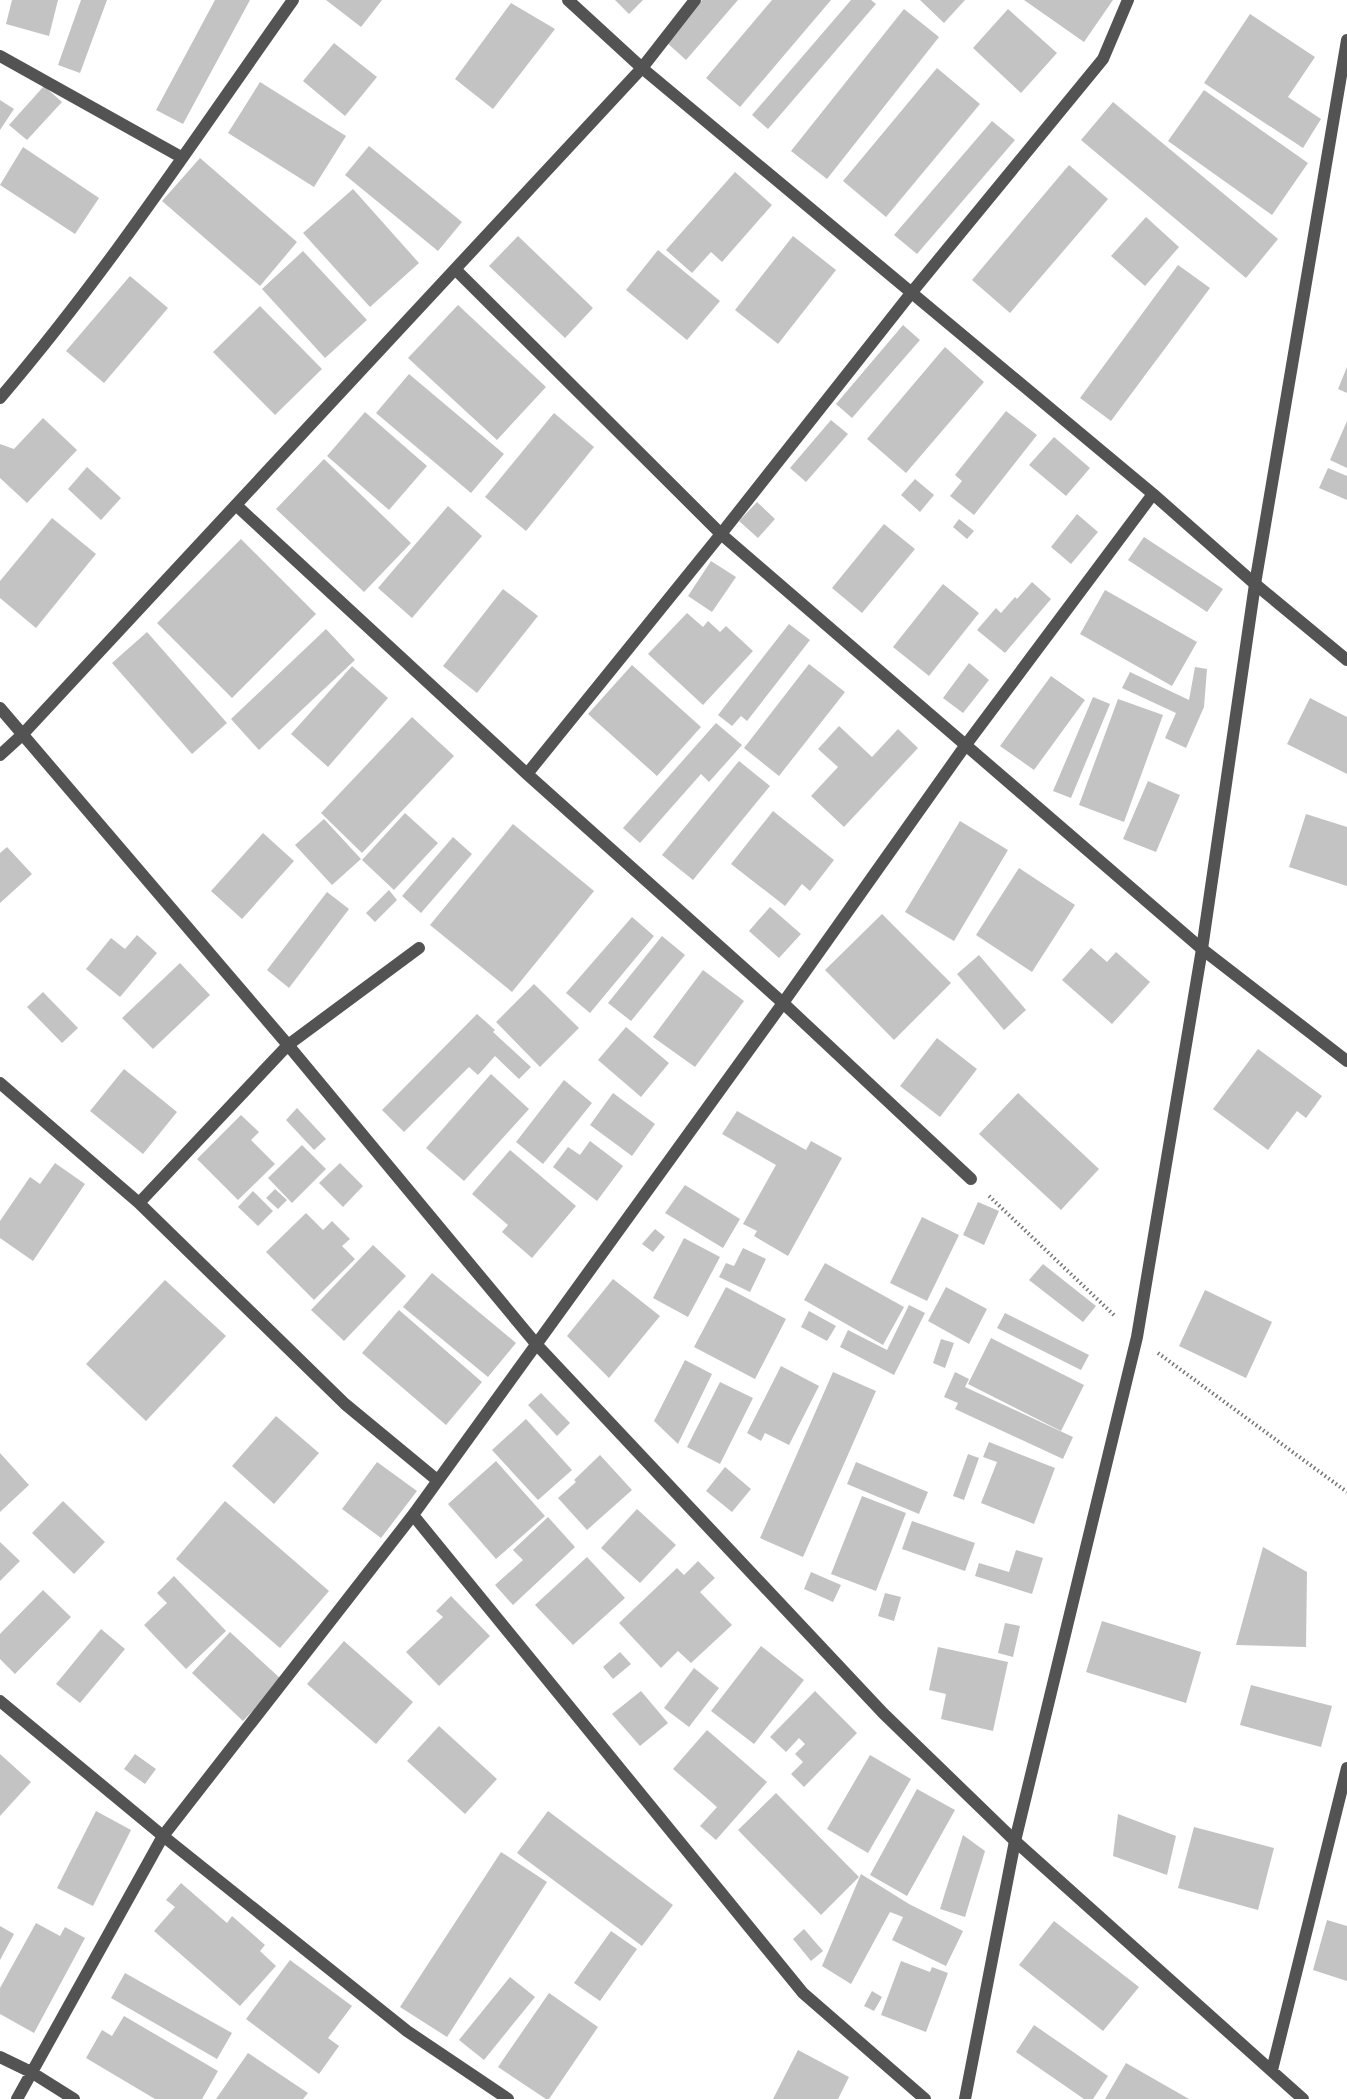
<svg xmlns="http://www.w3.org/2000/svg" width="1347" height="2099" viewBox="0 0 1347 2099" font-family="'Noto Sans',sans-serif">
<rect width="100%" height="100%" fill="#fff"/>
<path fill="#c3c3c3" d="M12,0h46l-9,36 -43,-12z
M81,0h26l-27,73 -22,-8z
M215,0h35l-67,124 -27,-14z
M326,0h56l-21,27z
M615,0h28l-14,14z
M702,0h36l-52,60 -21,-19z
M772,0h59l-91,107 -34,-29z
M851,0h20l5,4 -108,125 -16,-14z
M920,0h45l-21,23z
M1024,0h89l-29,42z
M511,3l44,26 -62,80 -38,-30z
M904,9l35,28 -112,142 -36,-28z
M1008,9l49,44 -36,40 -48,-45z
M1250,14l65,43 -27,40 33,22 -18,29 -99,-65z
M334,43l43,34 -32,39 -42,-35z
M937,68l43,36 -94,113 -43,-36z
M260,82l86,54 -32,51 -86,-54z
M44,86l18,16 -35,38 -18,-15z
M1204,90l104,73 -36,52 -104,-74z
M0,100l14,9 -14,21z
M1113,102l165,137 -32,39 -165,-138z
M992,121l23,19 -98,114 -23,-19z
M369,146l93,76 -24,29 -93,-76z
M23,147l76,51 -24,36 -75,-49z
M200,158l97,84 -37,44 -98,-85z
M1069,165l39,34 -98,114 -38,-33z
M735,172l37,33 -50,57 -11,-10 -19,21 -26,-23z
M353,189l66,74 -49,44 -67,-74z
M1146,217l33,30 -34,39 -34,-30z
M518,236l75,72 -28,30 -76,-72z
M793,236l43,34 -58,74 -43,-34z
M658,250l62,51 -33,39 -61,-50z
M303,251l64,69 -42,38 -63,-69z
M1178,265l32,23 -99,133 -31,-23z
M130,276l38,32 -64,75 -38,-32z
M458,305l88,82 -49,53 -89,-82z
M260,306l62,63 -47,46 -62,-63z
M903,325l17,15 -68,78 -16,-14z
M945,347l39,35 -78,91 -39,-34z
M1347,367v26l-9,-4z
M409,374l95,80 -33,39 -95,-80z
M1006,411l31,24 -63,80 -24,-19 12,-15 -7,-6z
M365,412l62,54 -38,44 -62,-54z
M554,413l40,34 -68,84 -41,-34z
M43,418l34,32 -50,53 -27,-25v-34l14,5z
M831,420l17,14 -42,48 -16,-14z
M1347,421v47l-17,-8z
M1054,437l36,31 -24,28 -37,-31z
M324,459l87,84 -47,49 -88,-83z
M87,467l34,31 -20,22 -33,-31z
M1328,468l19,8v24l-28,-12z
M915,479l19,16 -14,17 -19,-17z
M757,502l18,17 -17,19 -19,-17z
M448,506l34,30 -70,82 -34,-30z
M1077,514l21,18 -27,32 -20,-17z
M52,518l44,36 -60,74 -36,-30v-17z
M959,519l15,12 -7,8 -14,-12z
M884,524l31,25 -53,64 -30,-25z
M1144,537l79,52 -16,23 -79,-52z
M241,539l75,75 -84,84 -75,-75z
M711,561l25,16 -24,35 -24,-16z
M1032,582l19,17 -46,54 -28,-23 19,-22 5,5 14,-16 2,2z
M943,584l36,29 -50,63 -36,-29z
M503,589l35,27 -61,77 -34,-27z
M1105,590l92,52 -25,44 -92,-52z
M687,613l16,14 5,-6 12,11 6,-6 27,25 -50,54 -55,-51z
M789,624l21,16 -63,81 -6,-5 -9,10 -14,-11z
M326,629l29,31 -96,90 -28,-31z
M147,632l80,91 -35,31 -80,-91z
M969,663l20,17 -26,33 -20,-15z
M809,664l36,28 -66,84 -35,-28z
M632,665l69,62 -44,49 -69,-62z
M352,666l36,32 -60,69 -37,-33z
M1195,667l12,2 -3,38 -18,41 -21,-10 11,-25 -54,-25 8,-16 59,28z
M1051,676l34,24 -51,70 -34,-24z
M1093,697l17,7 -39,94 -18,-7z
M1310,698l37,19v57l-60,-30z
M1118,699l45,16 -39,107 -45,-17z
M412,717l42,39 -92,97 -41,-40z
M716,723l26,22 -33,37 -8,-8 -61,69 -17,-15z
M839,726l33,31 26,-28 20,19 -74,79 -33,-31 27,-29 -20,-18z
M739,761l31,25 -77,94 -31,-25z
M1148,781l32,14 -24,57 -33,-13z
M773,811l61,49 -24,31 -8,-7 -17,22 -54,-42z
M405,813l33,30 -44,47 -32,-30z
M1306,814l41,13v59l-58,-19z
M324,819l37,40 -29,26 -37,-40z
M960,821l48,29 -54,91 -49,-29z
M513,824l81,67 -82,101 -82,-67z
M263,833l31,28 -52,58 -31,-28z
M453,837l19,17 -51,59 -19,-17z
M7,847l25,27 -32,29v-50z
M1019,868l56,37 -43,67 -56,-37z
M389,890l8,10 -22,22 -9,-9z
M327,892l22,17 -60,79 -22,-18z
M770,907l31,27 -22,24 -30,-27z
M882,914l69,69 -57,57 -69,-70z
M632,917l22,19 -64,77 -24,-20z
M137,935l20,18 -37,44 -34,-28 25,-31 14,11z
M662,936l23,19 -54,66 -23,-18z
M1091,948l16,14 9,-10 34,30 -38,42 -50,-44z
M979,955l47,55 -22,20 -47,-56z
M180,963l30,32 -57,54 -31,-31z
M703,970l41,31 -49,66 -42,-30z
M534,984l45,44 -39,39 -44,-45z
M43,992l35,36 -16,15 -35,-36z
M477,1014l18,16 -2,2 38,35 -12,12 -24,-23 -17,19 -9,-8 -65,65 -22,-22z
M626,1027l43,36 -28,34 -43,-37z
M937,1038l40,31 -37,48 -40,-31z
M1258,1049l64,47 -16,22 -9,-7 -29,39 -55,-41z
M124,1069l53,43 -34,42 -53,-43z
M491,1074l38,35 -65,72 -38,-33z
M564,1080l28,23 -49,61 -27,-22z
M613,1093l42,31 -23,32 -42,-31z
M1018,1093l81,76 -38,41 -82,-76z
M297,1108l29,31 -12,11 -28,-30z
M737,1111l69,39 5,-9 31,17 -54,98 -34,-20 3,-5 -14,-7 33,-59 -54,-31z
M241,1115l18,17 -8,8 24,24 -37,36 -41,-41z
M590,1141l33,25 -26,35 -44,-34 15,-20 12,8z
M302,1145l24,24 -34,34 -24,-25z
M510,1150l66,56 -44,52 -30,-26 6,-7 -36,-31z
M55,1163l30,21 -52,77 -33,-23v-17l30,-44 10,7z
M340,1163l23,23 -20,21 -24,-24z
M685,1185l55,34 -17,29 -58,-35z
M275,1189l12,11 -9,9 -12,-11z
M253,1191l20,20 -15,15 -20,-19z
M978,1202l21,9 -15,34 -21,-10z
M306,1213l17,17 9,-9 18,18 -8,7 13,13 -41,41 -48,-48z
M922,1217l37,18 -32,66 -37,-18z
M655,1229l10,8 -12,15 -11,-8z
M684,1238l36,19 -32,60 -35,-19z
M373,1245l33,31 -62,65 -33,-31z
M743,1248l23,11 -16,33 -31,-15 7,-14 8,3z
M825,1263l79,44 -21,38 -79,-45z
M1043,1264l53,42 -13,16 -54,-42z
M432,1273l84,70 -28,34 -85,-70z
M613,1279l47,37 -51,62 -42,-42z
M165,1280l61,56 -80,85 -60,-57z
M726,1287l60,32 -31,60 -61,-32z
M946,1287l41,22 -18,35 -41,-23z
M1205,1290l67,32 -26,56 -67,-32z
M909,1305l16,8 -31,62 -54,-28 8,-17 39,20z
M399,1310l83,72 -36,43 -84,-72z
M809,1311l27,15 -9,15 -26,-14z
M1005,1313l84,42 -8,15 -84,-42z
M991,1338l93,47 -23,46 -93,-47z
M941,1339l13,4 -9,25 -12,-5z
M685,1360l27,14 -34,70 -24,-23z
M781,1366l38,20 -30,59 -24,-12 -4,8 -14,-8z
M833,1372l43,19 -73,166 -43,-19z
M955,1372l14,7 -4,8 108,50 -10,22 -108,-50 3,-6 -14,-6z
M720,1382l33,16 -33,66 -33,-17z
M541,1393l29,30 -13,13 -29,-31z
M276,1416l43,37 -45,51 -42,-38z
M526,1419l46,51 -34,30 -46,-50z
M989,1442l66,26 -21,56 -53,-21 16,-41 -14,-5z
M0,1453l29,32 -29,27z
M968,1454l11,4 -15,42 -11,-4z
M600,1455l32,35 -45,40 -29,-32 18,-16 -2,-2z
M496,1461l49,55 -49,43 -48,-55z
M377,1462l40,29 -36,47 -39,-29z
M856,1462l72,30 -9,22 -72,-30z
M725,1467l26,22 -19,23 -26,-21z
M862,1496l44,17 -30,78 -45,-17z
M63,1501l42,41 -31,32 -42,-41z
M225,1501l104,90 -49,57 -104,-89z
M637,1509l39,36 -36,38 -39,-35z
M548,1517l27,30 -62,58 -18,-20 28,-25 -10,-10z
M912,1521l63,22 -10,28 -63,-22z
M0,1542l20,19 -20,20z
M1263,1547l44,25 -1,75 -70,-2z
M1016,1550l27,8 -11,36 -57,-18 4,-13 30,9z
M587,1557l38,41 -52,47 -38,-40z
M698,1561l17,17 -15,14 32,33 -41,38 -13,-12 -17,17 -42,-45 58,-55 7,7z
M811,1572l30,13 -8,17 -29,-13z
M174,1576l52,55 -40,38 -42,-44 23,-22 -10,-10z
M43,1590l28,27 -56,57 -15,-15v-25z
M885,1593l16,4 -7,24 -16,-5z
M451,1596l39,40 -51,50 -33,-34 37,-35 -7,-6z
M1102,1621l99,31 -15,51 -100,-31z
M1005,1623l15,3 -7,31 -15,-4z
M101,1629l24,20 -45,54 -24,-19z
M230,1632l52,48 -39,41 -51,-48z
M344,1641l69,61 -37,42 -69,-60z
M761,1646l43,34 -50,64 -43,-33z
M938,1647l70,15 -15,69 -52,-12 5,-25 -17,-4z
M620,1652l11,12 -18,15 -10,-12z
M694,1668l25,20 -30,39 -25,-19z
M1251,1685l81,21 -11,41 -81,-22z
M641,1691l27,32 -28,23 -28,-32z
M815,1691l42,42 -53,54 -13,-13 12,-12 -8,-8 10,-10 -6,-6 -13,14 -16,-15z
M439,1726l58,53 -32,35 -58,-53z
M707,1730l60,52 -51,58 -16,-14 17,-19 -44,-38z
M0,1754l31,28 -31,34z
M135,1754l21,15 -11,15 -21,-15z
M870,1755l41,24 -43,74 -41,-24z
M917,1789l38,21 -48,86 -37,-21z
M776,1793l83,84 -38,38 -83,-85z
M96,1811l35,19 -38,76 -36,-18z
M548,1811l125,94 -31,41 -125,-93z
M1118,1814l58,22 -9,39 -54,-19z
M1194,1827l80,21 -16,62 -80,-22z
M963,1835l22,16 -20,66 -25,-8z
M501,1852l46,30 -100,155 -47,-30z
M861,1874l48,30 54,27 -17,35 -54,-26 11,-23 -13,-5 -39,72 -29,-18z
M181,1883l46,40 5,-7 33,29 -5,6 16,15 -36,40 -86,-75 21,-24 -9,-7z
M1327,1920l20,6v55l-34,-11z
M1054,1921l85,66 -36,44 -84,-66z
M36,1923l24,13 5,-9 20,11 -51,95 -34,-19v-26z
M0,1926l14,8 -14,26z
M804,1929l19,22 -12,10 -18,-22z
M611,1931l26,18 -37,52 -26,-18z
M290,1960l62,46 -24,32 11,8 -20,28 -73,-55z
M901,1961l29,11 2,-5 16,6 -22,59 -45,-17z
M125,1973l107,60 -15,26 -106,-61z
M510,1977l25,20 -51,63 -25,-20z
M872,1991l10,6 -8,14 -10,-5z
M549,1993l49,34 -49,72h-3l-48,-32z
M124,2016l94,55 -16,28h-47l-69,-41 16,-28 10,6z
M1034,2025l74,51 -15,23h-9l-68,-47z
M798,2050l51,27 -11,22h-65z
M248,2053l60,40 -5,6h-87z
M1126,2063l63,36h-84z"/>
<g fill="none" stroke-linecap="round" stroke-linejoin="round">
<path stroke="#757575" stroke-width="4" stroke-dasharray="1.5 3" stroke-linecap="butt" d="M989,1196l127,121
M1158,1353l189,139"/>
<path stroke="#535353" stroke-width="12" d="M288,1045l131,-97"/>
<path stroke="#535353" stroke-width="12" d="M568,0l74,68 511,426 102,90 92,76
M0,56l181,101
M456,270l265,264 481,415 145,112
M0,398c107,-125 198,-264 293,-398
M237,506l290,268 256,229 188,176
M0,708l288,337 249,300 346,368 132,128 288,258
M0,755l22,-20 620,-667 53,-68
M527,774l194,-240 191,-242 191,-233 25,-59
M0,1083l139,120 206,201 92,76
M139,1203l149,-158
M413,1515l390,478 122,106
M0,1701l163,135 244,195 101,68
M0,2057l31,15 43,27
M1272,2070l75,-302
M17,2099l146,-263 250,-321 370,-512 182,-257 188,-252"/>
<path stroke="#535353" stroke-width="12" d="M965,2099l50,-258 122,-504 65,-388 53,-365 92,-544"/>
</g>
</svg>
